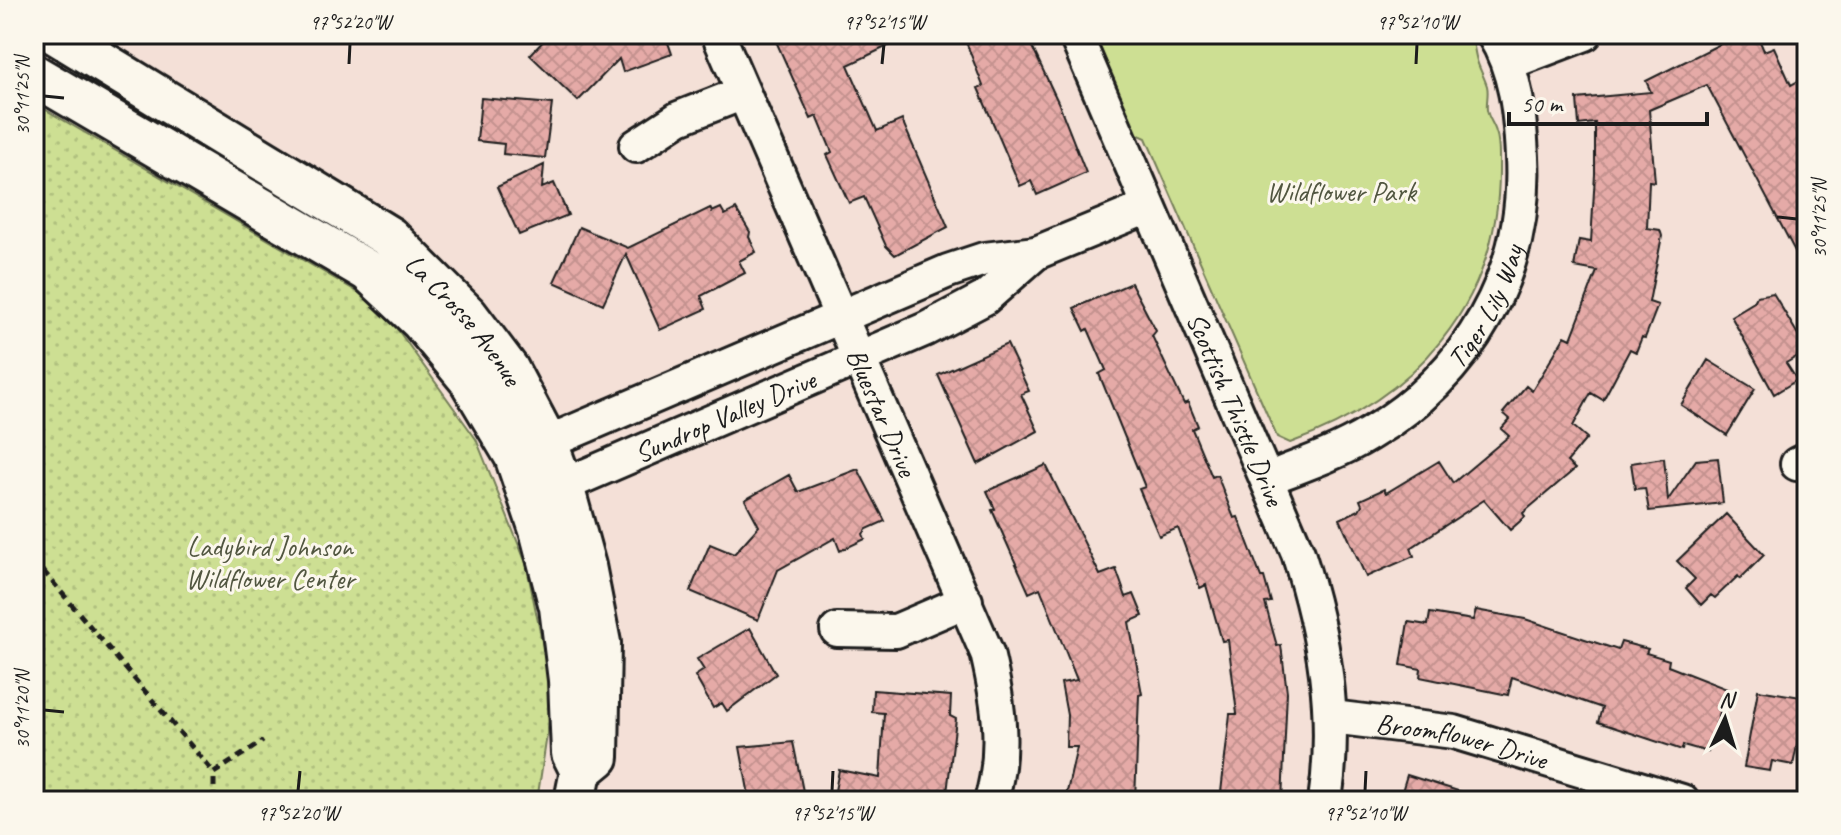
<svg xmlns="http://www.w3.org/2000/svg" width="1841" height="835" viewBox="0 0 1841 835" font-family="Caveat,sans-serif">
<defs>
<pattern id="garden-dots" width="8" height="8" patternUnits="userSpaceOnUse" patternTransform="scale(2)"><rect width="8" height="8" fill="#cddf93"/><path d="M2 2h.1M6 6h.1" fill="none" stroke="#afbf7e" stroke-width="1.8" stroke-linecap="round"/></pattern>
<pattern id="building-cross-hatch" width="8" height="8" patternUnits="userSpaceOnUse" patternTransform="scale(2)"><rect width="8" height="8" fill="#e5aaa7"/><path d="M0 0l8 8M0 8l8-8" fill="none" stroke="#c4928f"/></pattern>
</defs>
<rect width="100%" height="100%" fill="#f4e0d7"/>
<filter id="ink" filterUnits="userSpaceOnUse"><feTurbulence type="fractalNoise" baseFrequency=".0125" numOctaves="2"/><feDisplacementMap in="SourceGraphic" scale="16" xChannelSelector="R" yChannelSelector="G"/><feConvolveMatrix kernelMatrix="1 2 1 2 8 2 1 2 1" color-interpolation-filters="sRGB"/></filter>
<g filter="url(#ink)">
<path fill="#cddf93" stroke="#747e58" stroke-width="2" d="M1094,34h376c4,8 4,15 6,23 2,10 8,19 11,29 2,8 -1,15 0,24 1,8 7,14 9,22 4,10 3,25 3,36 1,137 -85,231 -209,275l-13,-6 -131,-299 -9,-4z"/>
<path fill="url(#garden-dots)" stroke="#747e58" stroke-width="2" d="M34,103l346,202 96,134 50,124 27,132 -16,106h-503z"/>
<path fill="url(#building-cross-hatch)" stroke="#1c1c1c" stroke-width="2" d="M550,34h115l7,20 -49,18 -4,-13 -41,42 -48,-46z
M787,34h126l-65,31 29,66 25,-11 46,107 -53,28 -9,-9 -22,-49 -15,6 -22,-48 5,-3 -15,-36 -6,3 -36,-80z
M963,34h63l32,68 28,71 -49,22 -6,-14 -11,5 -42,-98 5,-2z
M1740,34h12l3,7 4,-2 5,12 10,-4 17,38 9,-5 7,15v179l-100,-189 -58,25 6,72 -6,-1 -2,47 13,2 2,6 -13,66 9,3 -13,33 -3,-1 -6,15 -6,-3 -27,51 -12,-7 -18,33 14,12 -20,24 8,7 -52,44 2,4 -15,13 -26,-30 -73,48 3,8 -48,21 -26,-58 19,-9 3,-5 -2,-5 24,-11 2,4 53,-32 14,22 56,-47 -8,-7 9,-10 -7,-6 23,-27 6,5 33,-55 6,3 26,-68 -23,-4 5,-27 12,2 4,-68v-51l-16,2 -2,-26 74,-7 -5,-11z
M481,98l71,6 -7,54 -42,-4 1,-10 -27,-3z
M544,165l-2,23 12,-5 14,32 -49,20 -22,-48z
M710,208l2,4 9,-4 4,7 11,-6 14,23 -1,5 7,15 -17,9 6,12 -44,23 5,13 -46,21 -34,-76 -23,50 -49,-22 25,-55 49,21z
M1131,283l25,48 -4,5 32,68 4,-2 10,24 -6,3 20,48 5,-2 17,43 4,-1 23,60h3l7,25 -6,1 12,43 4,-1 6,47 -5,109h-62l10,-87h7l-9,-74 -6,1 -16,-56 -6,3 -22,-60 -19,8 -20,-47 6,-2 -46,-113 7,-4 -18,-41 -3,2 -11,-23z
M1773,293l30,50 -5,3 5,7 -17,10 11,17 -23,14 -43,-78 23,-14 3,-6z
M1007,344l22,47 -8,3 17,37 -60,33 -40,-89z
M1708,360l47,29 -28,46 -46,-30z
M1664,458l4,42 28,-40 22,-2 5,45 -74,8 -4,-23 -10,1 -4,-26z
M1046,465l54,110 16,-6 10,28 8,-3 9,22 -14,6 13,72 -3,1 -4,106h-70l12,-54h-11l1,-32 -6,-32 16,-3 -37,-92 -11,5 -37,-83 3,-1 -8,-18z
M858,469l27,52 -18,8 -4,5 2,5 -25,12 -5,-13 -57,32 -20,50 -68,-29 20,-47 24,10 25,-28 -14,-26 44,-25 9,17z
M1726,514l38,41 -24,24 -2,-3 -23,22 -4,-3 -10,10 -15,-17 9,-9 -18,-18z
M1476,610l49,9 93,31 3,-8 27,7 -2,4 23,7 -1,6 59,23 -19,63 -25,-7 -1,5 -84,-28 4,-14 -90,-31 -4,18 -88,-18 1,-8 -20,-4 7,-43 20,3 2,-12 43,7z
M750,628l26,46 -49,37 -5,-8 -9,5 -18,-32 9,-6 -7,-11z
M873,690l78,6 -1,20 6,3 -10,82h-113l6,-31 41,8 4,-65 -12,-1z
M1758,690l49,8 -14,67 -21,-4 -2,10 -26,-4z
M793,742l12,59h-55l-10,-54z
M1407,775l67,21 -1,5h-74z"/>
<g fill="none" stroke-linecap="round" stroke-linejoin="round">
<defs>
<g id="minor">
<path id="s1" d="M718,34l269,619c12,51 19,97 4,148"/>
<path id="s2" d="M1075,34l223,519c26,81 40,162 27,248"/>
<path d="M1509,63l76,-29"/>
<path d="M636,146l43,-28 64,-25"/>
<path d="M525,452l423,-181 36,-12 52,-6 112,-46"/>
<path d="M1797,464l10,-5"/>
<path id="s3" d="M1269,478c34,-13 69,-25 100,-44 100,-59 159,-161 153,-277 -2,-43 -6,-86 -29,-123"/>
<path id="s4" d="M543,494l383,-165 59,-31 51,-45"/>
<path d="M837,630l59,1 70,-30"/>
<path id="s5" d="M1332,717l122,15 228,69"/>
</g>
<g id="tertiary">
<path id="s6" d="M56,34l333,203 79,79 40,53 39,74 16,43 22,80 15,77 -2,114 -17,14"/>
<path d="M34,75l334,196 53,50 48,58 46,77 25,74 20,77 9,73 3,73 9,18 -6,30"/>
</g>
</defs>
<use href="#minor" stroke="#1c1c1c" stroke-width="38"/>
<use href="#tertiary" stroke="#1c1c1c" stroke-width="46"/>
<path stroke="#1c1c1c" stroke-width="5" stroke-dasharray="8 6" stroke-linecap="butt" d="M34,560l180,213
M214,801v-28l49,-32"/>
<use href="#minor" stroke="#fbf7ec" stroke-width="32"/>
<use href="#tertiary" stroke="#fbf7ec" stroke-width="40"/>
</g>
</g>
<path fill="none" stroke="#1c1c1c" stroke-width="3" d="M349,64l1,-20M882,64l2,-20M1416,64l1,-20M44,96l20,2M1777,217l20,2M44,710l20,2M298,791l2,-20M832,791l1,-20M1365,791l1,-20"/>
<g text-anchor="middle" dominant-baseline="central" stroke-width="6" stroke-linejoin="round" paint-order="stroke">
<g font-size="28" fill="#515640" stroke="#fbf7ec">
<text x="1341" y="191">Wildflower Park</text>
<text x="270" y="546">Ladybird Johnson<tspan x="270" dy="32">Wildflower Center</tspan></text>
</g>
<g font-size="28" fill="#1c1c1c" stroke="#fbf7ec">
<text stroke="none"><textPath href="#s3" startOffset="286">Tiger Lily Way</textPath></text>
<text stroke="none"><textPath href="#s6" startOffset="502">La Crosse Avenue</textPath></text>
<text stroke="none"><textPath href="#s2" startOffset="408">Scottish Thistle Drive</textPath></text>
<text stroke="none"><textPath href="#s1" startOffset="412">Bluestar Drive</textPath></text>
<text stroke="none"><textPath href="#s4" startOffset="198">Sundrop Valley Drive</textPath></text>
<text stroke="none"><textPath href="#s5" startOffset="132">Broomflower Drive</textPath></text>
</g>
</g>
<rect width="1841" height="835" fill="none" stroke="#fbf7ec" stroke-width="88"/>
<g transform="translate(1725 719) rotate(4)" stroke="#fbf7ec" stroke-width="6" paint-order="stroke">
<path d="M0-6L14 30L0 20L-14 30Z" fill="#1c1c1c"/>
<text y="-12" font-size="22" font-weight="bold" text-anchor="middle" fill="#1c1c1c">N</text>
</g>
<path d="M1509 112v12h198v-12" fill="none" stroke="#1c1c1c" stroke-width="4"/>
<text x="1521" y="112" font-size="24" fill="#1c1c1c" stroke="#fbf7ec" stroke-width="6" paint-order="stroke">50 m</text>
<rect x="44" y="44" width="1753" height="747" fill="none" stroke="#1c1c1c" stroke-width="3"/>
<g font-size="20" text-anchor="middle" fill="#1c1c1c">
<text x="350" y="29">97°52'20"W</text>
<text x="884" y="29">97°52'15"W</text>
<text x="1417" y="29">97°52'10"W</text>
<text transform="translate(22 96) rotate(-90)" y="7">30°11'25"N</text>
<text transform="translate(1819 219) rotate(-90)" y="7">30°11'25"N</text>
<text transform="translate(22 710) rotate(-90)" y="7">30°11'20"N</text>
<text x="298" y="820">97°52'20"W</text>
<text x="832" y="820">97°52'15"W</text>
<text x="1365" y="820">97°52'10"W</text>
</g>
</svg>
